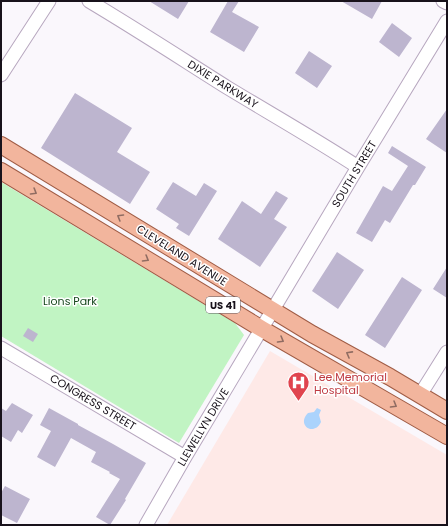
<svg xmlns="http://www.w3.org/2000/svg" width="448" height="526" viewBox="0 0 448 526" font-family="Poppins,sans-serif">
<rect width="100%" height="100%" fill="#faf7fc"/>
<path fill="#fee9e7" d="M270,351l177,104v70h-280z"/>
<path fill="#c1f4c3" d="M1,182l234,141 9,12 -65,108 -178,-107z"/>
<path fill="#abd3fc" d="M317,408l4,2 -2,5 2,7c-7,15 -25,3 -13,-9l6,-1z"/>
<path fill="#bdb5cf" d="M149,1h40l-11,18z
M228,1h11l-7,11 27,15 -15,25 -34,-20z
M341,1h41l-10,18z
M392,23l20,15 -13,19 -20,-15z
M309,51l23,15 -15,22 -22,-15z
M75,93l57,35 -15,24 33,20 -20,32 -89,-56z
M447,109v44l-21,-14z
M392,146l34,21 -11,18h-2l-23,38 -5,-3 -13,22 -16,-9 27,-47 9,5 16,-25 -20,-13z
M173,182l23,14 8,-13 13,8 -28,45 -13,-8 3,-4 -23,-15z
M276,191l12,7 -14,21 13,8 -27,40 -42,-28 24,-38 19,13z
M337,252l27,18 -26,39 -26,-18z
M447,267v31l-14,-9z
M402,277l20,13 -37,58 -20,-13z
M28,328l10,6 -5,8 -10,-6z
M12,403l21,12 -11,18 -4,-3 -7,12 -10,-6v-28l5,3z
M49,408l29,16v1l35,19 33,19 -21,36 1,1 -16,25 -14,-8 24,-38 -11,-6 1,-1 -19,-10 5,-10 -25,-14 -16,29 -18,-10 14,-26 -11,-6z
M5,486l25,13 -13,24 -16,-8v-22z"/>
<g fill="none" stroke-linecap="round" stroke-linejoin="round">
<defs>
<path id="minor" d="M89,1c47,28 93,58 139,87 43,26 87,51 130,79
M443,1l4,2
M1,75l48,-74
M1,348l184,109
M420,395l27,-43
M146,525l39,-68 173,-290 89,-146"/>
<path id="major" d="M1,145l311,189 78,43 57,34
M1,171l261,158 185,107"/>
</defs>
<use href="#minor" stroke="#b7a7bf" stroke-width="15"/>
<use href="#major" stroke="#a05c45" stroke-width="18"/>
<use href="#minor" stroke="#fff" stroke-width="13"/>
<use href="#major" stroke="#f2b59d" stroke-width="16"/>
</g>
<defs><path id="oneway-chevron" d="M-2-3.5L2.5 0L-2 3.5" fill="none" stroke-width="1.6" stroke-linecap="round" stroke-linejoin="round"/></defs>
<g stroke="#906c62">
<use href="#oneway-chevron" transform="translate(34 192) rotate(31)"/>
<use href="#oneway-chevron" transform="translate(120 217) rotate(-149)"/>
<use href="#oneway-chevron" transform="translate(146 259) rotate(31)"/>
<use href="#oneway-chevron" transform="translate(281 340) rotate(30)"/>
<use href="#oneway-chevron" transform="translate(349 354) rotate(-151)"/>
<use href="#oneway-chevron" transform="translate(394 405) rotate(30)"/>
</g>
<defs>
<symbol id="hospital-pin" viewBox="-11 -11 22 30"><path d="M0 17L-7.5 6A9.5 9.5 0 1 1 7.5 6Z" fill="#e0444e" stroke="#fff"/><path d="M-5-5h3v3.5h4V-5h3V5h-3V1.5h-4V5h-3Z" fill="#fff"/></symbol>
</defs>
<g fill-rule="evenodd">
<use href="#hospital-pin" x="286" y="370" width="25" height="34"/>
</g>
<g text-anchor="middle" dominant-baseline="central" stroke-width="3" stroke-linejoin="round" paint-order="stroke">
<rect fill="#fff" stroke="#5d595f" stroke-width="1" x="206" y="297" width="34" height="16" rx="3"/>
<g font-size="10" font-weight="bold" fill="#18121b">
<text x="223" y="305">US 41</text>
</g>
<g font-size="11" fill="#18121b" stroke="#fff">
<text transform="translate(223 84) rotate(32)">DIXIE PARKWAY</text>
<text transform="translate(354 174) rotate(-59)">SOUTH STREET</text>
<text transform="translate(182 255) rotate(32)">CLEVELAND AVENUE</text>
<text transform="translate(93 402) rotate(31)">CONGRESS STREET</text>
<text transform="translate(203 427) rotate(-59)">LLEWELLYN DRIVE</text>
</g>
<g font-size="11" fill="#15471c" stroke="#fff">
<text x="70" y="301">Lions Park</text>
</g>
<g font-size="11" fill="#be3a42" stroke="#fff" text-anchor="start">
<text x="314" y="377">Lee Memorial<tspan x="314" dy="13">Hospital</tspan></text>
</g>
</g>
<rect width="448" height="526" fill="none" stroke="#18121b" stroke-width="4"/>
</svg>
